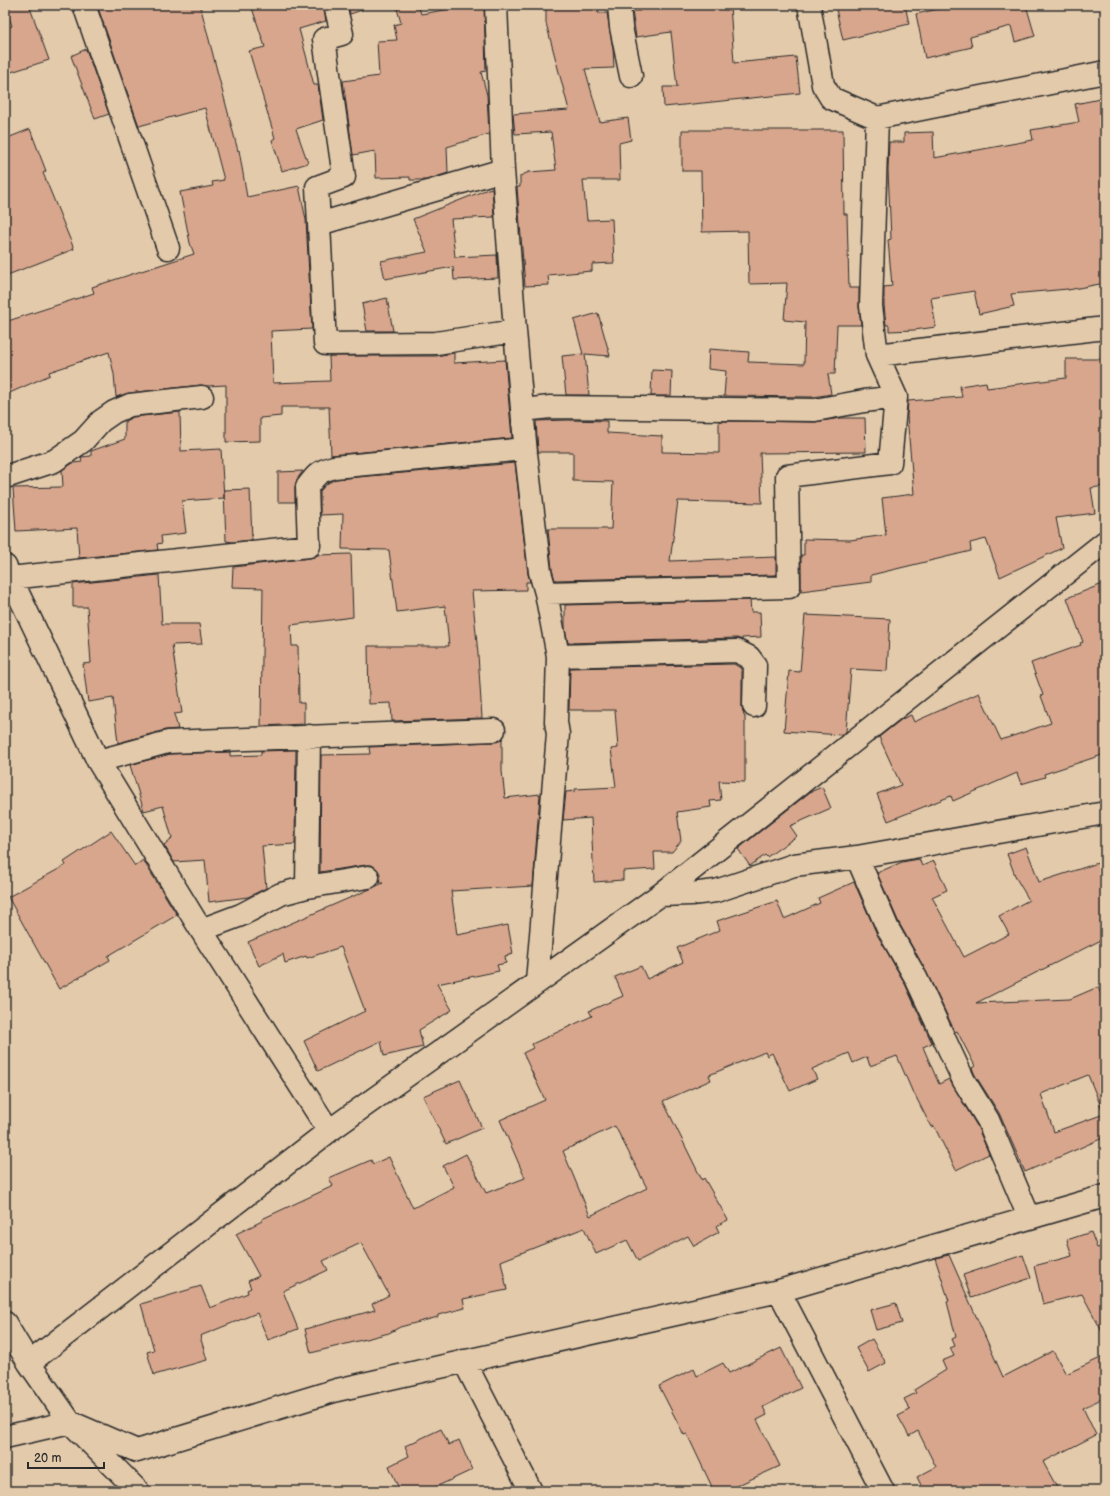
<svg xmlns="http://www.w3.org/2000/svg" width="1110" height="1496" viewBox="0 0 1110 1496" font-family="'Balsamiq Sans',sans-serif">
<rect width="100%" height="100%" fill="#e3caab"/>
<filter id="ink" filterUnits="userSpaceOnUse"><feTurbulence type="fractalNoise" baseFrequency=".025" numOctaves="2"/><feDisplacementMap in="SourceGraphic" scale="8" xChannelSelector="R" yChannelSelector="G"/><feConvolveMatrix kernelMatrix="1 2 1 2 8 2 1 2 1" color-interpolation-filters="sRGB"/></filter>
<g filter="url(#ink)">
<path fill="#d8a68c" stroke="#2b2b2b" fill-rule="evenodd" d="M5,5h24l20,55 -44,14v-45l7,-3z
M97,5h103l38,146 1,-1 8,47 52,-11 7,34 6,109 -41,2 2,52 57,-2 -1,-25h107l18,-3v10l51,-3 7,78 -181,17 -2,-48h-48v9l-21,2v23l-34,1v-57l-19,1 -6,-1 -72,8 -13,4 -2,-23 -5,-22 -60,20 1,3 -45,20v-73l89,-29 -2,-6 102,-33 -4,-11 -10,-51 33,-6 -1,-4 12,-2 -19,-72 -66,18z
M251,5h72l3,16 -27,8 15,56h4l5,35 -27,9 12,34 -26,8 -10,-31 3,-2 -26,-87 16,-4z
M348,5h13l1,5 -12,4z
M396,5h22l3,9 52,-9h11l2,66 -5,1 6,23 2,39 -42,13 1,26 -22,7h-16v-3l-34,1 -1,-27 -22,4 -10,-74 36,-5 -2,-35 20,-1 -3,-15 7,-2z
M546,5h52v8h9l6,36 1,19 -29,1 15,53 28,-4 3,22 -12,3 1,37h-37l4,40 25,-1 2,44 -22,1v7l-44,4 1,10 -24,1 -8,-99h3v-11l9,-4 27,-2 -5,-38 -36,2 -2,-20 56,-4 -23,-87z
M639,5h91l4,58 62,-6 4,36 -136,14 -1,-20h14l-6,-55 -35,5 -4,-26h8z
M835,5h70l4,19 -66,16z
M956,5h70l9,31 -20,6 -4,-16 -41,11 2,10 -47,11 -9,-44z
M86,49l23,65 -14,5 -24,-63z
M1105,98v185l-37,7v-1l-57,5 3,12 -35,8 -5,-23 -43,7 5,29 -22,3 -25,1v-6h-3l-2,-20v-18l8,-1 -4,-46 3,-1 -3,-69 1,-28h15v-9l29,-1 1,26 99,-18 -2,-10 48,-8 -4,-18z
M30,129l16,42 -3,2 31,76 -69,27v-137z
M682,130h161l1,84h3l2,74h10v19l2,18h-24l-2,49h-7l3,20 -17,3 -90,-1 2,-25 -18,-2 1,-20 40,3 -1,10 56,2 1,-42 -21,-2 3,-37 -38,1 -1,-53 -46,1 -1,-61h-19z
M492,188l2,29 -43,2 4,38 42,-2 1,23 -44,2 -1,-13 -68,12 -4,-18 46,-9 -14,-33 75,-30z
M387,298l6,33h-26l-5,-27z
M598,313l12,43 -25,-2 4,41h-23l-4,-39 21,-2 -9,-34z
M1066,359h39v127l-14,2 4,25 -39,5 6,30 -62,29 -14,-38 -16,4 1,8 -100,24v7l-70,9v-36h3v-16l46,1 36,-5 -4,-37 32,-4 -7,-78 1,-15 54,-4 -2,-11 26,-4 1,6 79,-10z
M652,370l20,1 -1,25h-20z
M180,412l1,39 40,-2 3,49 -42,3 4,32 -25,3 1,7 -5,1 1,6 -79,8 -2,-30 -61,3 -3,-43 50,-1 -1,-17 11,-7 9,-1 -1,-5 10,-1v-5l34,-12v-18l8,-4z
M841,418h24l1,34 -106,1 2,50 -84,-2 -8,60 106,-4v18l-221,5 -3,-10 -4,-41h63l2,-47 -40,-1v-29h-35l-2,-31 32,-1 39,1v12l55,3v16l57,1v-32l96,1z
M515,463l13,111 2,8h-4v8l-54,1 6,63 4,64 -90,3 -1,-18 -22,1 -1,-58h81l-4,-40 -48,6 -8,-62 -47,-1 1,-35 -23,1v-24l8,-8 8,-4z
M303,471l-6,8 -2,8v15h-17v-30z
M250,489l2,51 -19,2 -7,-1 -2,-51z
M351,554l2,63 -62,8 1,21h6l1,57h5v21l-43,2 2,-138 -31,-1 1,-20 77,-9 7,-3z
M159,575l3,49h37l3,20 -30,1 10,68 -8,1 4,15 -13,1 -47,13 -5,-45 -25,4 -5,-38 8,-1 -4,-56h-14v-23z
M1105,583v171l-61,20 1,3 -24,7 -4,-11 -64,28 -2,-5 -63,25 -11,-27 24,-9 -22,-48 23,-18 9,-4 3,7 65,-29 22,47 50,-17 -10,-27 2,-1 -12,-32 50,-18 -1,-2 3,-1 -16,-44z
M750,600l1,12h9l1,25 -19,1v2l-5,-2 -169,5 -3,-15v-23z
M805,615l85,4 -3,52 -36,-2 -5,63 -5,3 -57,-4 5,-60 11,1z
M734,664l8,5v37l2,10h1v66l-26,-1 2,19 -11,1 1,6 -34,5 4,29 -9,11h-18l1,17 -32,2v9l-29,2 -3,-64 -28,2 3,-28 9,-1v-2l41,-2 -5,-38 7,-1 -3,-38h-46l1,-42z
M502,739v32l3,27 35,-4 -7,92 -82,5 6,44 51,-10 5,29 -8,2 1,7 -9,2 2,6 -62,13 15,26 -33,20 4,17 -39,9 -3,-15 -63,30 -14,-30 61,-30 -24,-64 -34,11 -1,-2 -21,7 -2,-9 -24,12 -11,-24 122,-53 13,-6h-4l1,-8 -3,-6 -5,-4h-6l-46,7 1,-117 49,-1 -1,-7 125,-5z
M296,750l-1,94 -33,2 4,42 -18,9 -39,5 -4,-42 -31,2 -10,-17 8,-7 -9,-32 -19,5 -14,-46 40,-11 60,-2v4l31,-1v-4z
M822,787l9,21 -41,18 7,10 -30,21 -2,-2 -15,11 -12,-17 72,-57z
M111,831l24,35 8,-6 34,55 -69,41 2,4 -51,29 -51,-92 58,-32 -2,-3z
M1026,847l13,35 62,-20 4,11v65l-129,65 94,-4 28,-12 7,17v133l-80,35 -26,-59 -24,-38 -3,-7 3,-2 -18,-35 -2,1 -28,-59 -28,-50 -22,-50 25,-11 17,-3 3,7 12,-5 13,29 -15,7 32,60 45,-23 -10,-18 30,-16 -13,-22 -9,-24zM1088,1075l16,39 -50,18 -13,-38z
M854,882l23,52 28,50 27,59 -9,4 16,37 10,-5 28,47 12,28 -33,16 -22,-44 -3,1 -17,-34h-1l-16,-37 -27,10 -3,-9 -14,6 -4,-10 -37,16 5,10 -27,12 -18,-38 -5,3 -2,-4 -56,23 2,5 -48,21 39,79 2,-2 24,42 -12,6 3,6 -25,14 -6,-10 -50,25 -11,-21 -31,14 -12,-26 -83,33 6,29 -44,9 2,9 -27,7v2l-38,10 -11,6 -78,20 -6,-24 70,-19 -3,-6 17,-9 -28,-52 -38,18 5,9 -45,21 15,38 -30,11 -11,-27 -57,23 7,24 -53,15 -7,-23 7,-2 -13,-46 60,-18 9,22 38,-15 -1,-3 4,-2 -3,-7 11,-5 -23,-42 26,-13v-2l71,-33 -4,-8 42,-18 2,4 16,-7 24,51 41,-21 -11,-21 23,-12 20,39 39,-15 -25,-58 45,-20 -22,-47 10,-5 -1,-4 60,-28 -3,-5 34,-15 -8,-19 26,-11 6,13 36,-17 -6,-14 43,-18 -3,-9 60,-20 7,18 36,-16 -2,-5zM615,1126l32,62 -57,28 -27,-65z
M460,1080l22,48 -36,16 -23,-48z
M1091,1232l6,16 8,-2v91l-23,-43 -39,10 -9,-38 38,-10 -5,-16z
M949,1255l54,122 50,-26 13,23 39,-18v41l-22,11 13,27 -53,27 16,29h-135l-7,-14 19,-10 -18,-36 -9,5 -11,-20 12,-6 -6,-11 12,-6 -2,-3 32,-20 -4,-9 12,-5 -4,-8 5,-2 -3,-7 4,-2 -9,-35 2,-1 -14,-43z
M1023,1255l8,23 -60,20 -8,-23z
M896,1303l6,20 -26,7 -6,-20z
M872,1339l14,24 -17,9 -13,-24z
M781,1348l20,40 -38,19 4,8 -10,5 23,46 -55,25h-11l-27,-57 -3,1 -25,-49 35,-17 3,7 26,-13 6,10z
M441,1429l8,16 10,-5 13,30 -45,21h-27l-11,-25 20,-10 -4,-10z"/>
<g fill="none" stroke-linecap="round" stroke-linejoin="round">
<defs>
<path id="street" d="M84,5l84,243
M496,5l7,165 12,161 11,122 14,119 6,21 12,63 -2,66 2,12 -21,248
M619,5l2,22 10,49
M809,5l14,80 8,13 46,20 228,-46
M503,170l-184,54 6,120 111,-1 79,-12
M319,224l-2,-37 27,-10 -20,-138 18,-5 -7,-29
M877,355l228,-27
M523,410l27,-3 265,3 49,-9 32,-4 -19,-42 -6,-49 6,-188
M5,477l49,-16 29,-20 18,-20 13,-9 16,-7 72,-8
M5,566l93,195 103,169 128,201
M10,578l299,-32 -2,-59c9,-12 12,-16 27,-20l191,-18
M546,593l243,-6 -2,-111 103,-13 6,-66
M558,656l179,-5 12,6 6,8 -1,41
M98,761l70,-19 326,-12
M857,857l31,72 28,49 48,103 24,39 41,97
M307,887l61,-10
M660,895l31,-1 25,-3 78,-26 63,-8 248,-44
M201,930l40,-15 40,-21 26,-7 2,-151
M779,1291l104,200
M5,1323l24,40 41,59 68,69
M464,1361l67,130
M29,1363l300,-232 331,-236 445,-353
M5,1437l65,-15 67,29 200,-61 442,-99 326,-95"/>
</defs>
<use href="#street" stroke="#2b2b2b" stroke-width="25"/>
<use href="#street" stroke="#e3caab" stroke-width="22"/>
</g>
</g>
<rect width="1110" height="1496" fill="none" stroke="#e3caab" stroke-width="20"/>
<rect x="10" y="10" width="1090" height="1476" fill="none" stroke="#2b2b2b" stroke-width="1.5" filter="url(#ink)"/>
<path d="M28 1462v6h76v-6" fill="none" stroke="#2b2b2b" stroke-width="2"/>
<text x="34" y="1462" font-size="12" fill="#2b2b2b" stroke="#e3caab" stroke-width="3" paint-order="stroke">20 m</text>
</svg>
